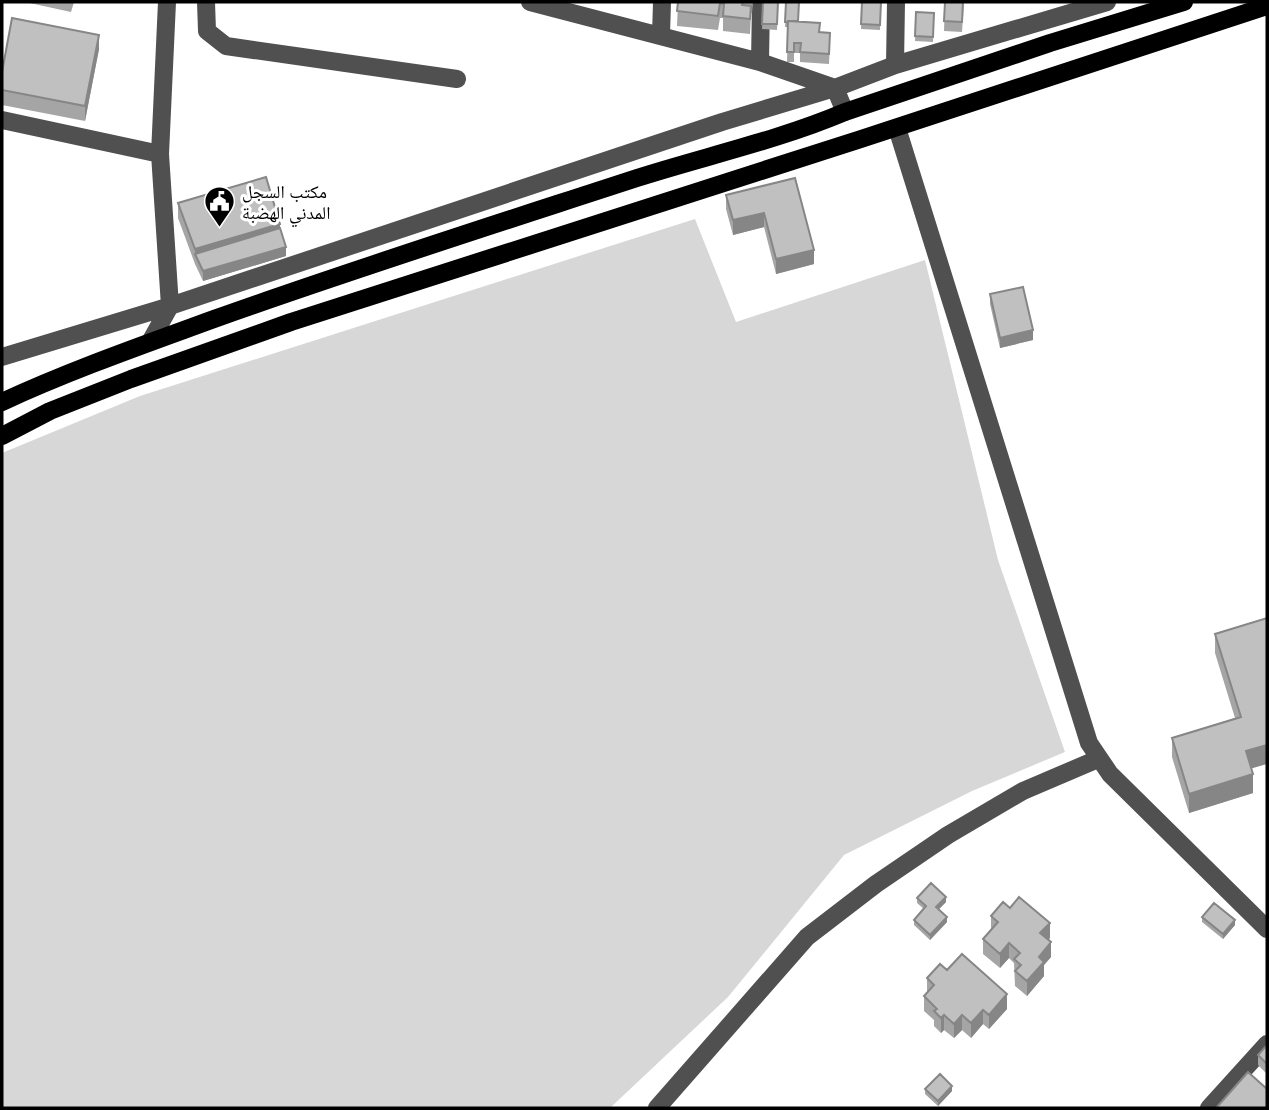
<svg xmlns="http://www.w3.org/2000/svg" width="1269" height="1110" viewBox="0 0 1269 1110" font-family="'Noto Sans','Noto Naskh Arabic',sans-serif">
<rect width="100%" height="100%" fill="#fff"/>
<path fill="#d7d7d7" d="M695,219l41,103 189,-62 73,300 67,192 -93,39 -128,64 -116,142 -118,111h-608v-655l138,-57z"/>
<g fill="none" stroke-linecap="round" stroke-linejoin="round">
<path stroke="#505050" stroke-width="18" d="M206,2l1,29 19,15 231,33
M530,2l230,60 75,26 10,24
M661,35l1,-33
M760,62l1,-60
M895,65l1,-63
M2,120l158,34
M897,128l192,615 21,31 157,155
M150,342l20,-36 -10,-152 7,-152
M2,357l168,-51 552,-184 113,-34 60,-23 212,-63
M657,1108l150,-171 69,-53 72,-49 75,-44 75,-32
M1209,1108l58,-64"/>
<path stroke="#000" stroke-width="18" d="M2,402c69,-32 141,-57 212,-83 140,-50 282,-95 423,-141 69,-22 142,-38 208,-66l205,-69 134,-41
M2,436l48,-25 81,-32 160,-57 570,-183 406,-133"/>
</g>
<path fill="#a5a5a5" d="M25,2h49l-3,10z
M678,2h75l-1,11h-1l-1,21 -27,-3v-13h-3l-2,12 -41,-4z
M763,2h15l-1,28 -15,-1z
M786,2l13,19 21,11 10,11 -1,21 -29,-2v-9h-6v9h-7l1,-35h-3z
M862,2h19l-1,28 -19,-1z
M945,2h19l-2,30 -18,-1z
M916,12l18,1 -1,29 -18,-1z
M99,49l-14,72 -83,-16v-33z
M795,178l19,86 -38,10 -12,-47 -31,8 -7,-26v-14z
M178,203l102,25 6,28 -83,25 -8,-17 -17,-46z
M990,294l43,46 -33,8 -10,-44z
M1267,618l-16,151 2,24 -64,20 -17,-56v-19l63,-20 -20,-65v-19z
M917,898l29,4 -7,7 8,13 -17,18 -16,-15v-5l10,-11 -7,-6z
M1010,908l40,30 -2,2 3,17 -7,8v11l-17,20 -12,-10 -1,-23 -5,-5 -9,10 -17,-14v-15l8,-9v-14z
M1202,917l33,8 -12,14 -21,-17z
M947,970l60,39 -18,20 -6,-5 -12,14 -9,-8 -8,8 -10,-8 -3,3 -7,-7v-6l-10,-9v-15l3,-3v-15z
M1267,1045v29l-9,-9v-10z
M925,1089l27,2 -14,15 -13,-12z"/>
<path fill="#868686" d="M99,35v14l-14,72v-15z
M764,213v14l-31,8v-15z
M280,224v14l-85,16v-5z
M286,247v9l-83,25v-10z
M814,250v14l-38,10v-15z
M1033,330v10l-33,8v-10z
M1267,745v19l-21,6v-19z
M1253,774v19l-64,20v-19z
M946,897v5l-10,10v-5z
M947,917v5l-17,18v-5z
M1235,920v5l-12,14v-5z
M1050,923v15l-10,10v-15z
M1051,942v15l-7,8v11l-17,20v-15l12,-24z
M1009,943v15l-9,10v-14z
M1007,994v15l-18,20v-14z
M983,1010v14l-12,14v-15z
M944,1015v15l-3,3v-15z
M962,1015v15l-8,8v-14z
M952,1086v5l-14,15v-5z"/>
<path fill="#c0c0c0" stroke="#868686" stroke-width="2" d="M678,2h65l-1,3 9,1 -1,13 -27,-3 1,-12 -4,-1 -2,13 -41,-5z
M763,2h15l-1,22h-15z
M786,2h13l-1,19h-10v1h-3z
M862,2h19l-1,23 -19,-1z
M945,2h18l-1,20 -18,-1z
M916,12l18,1 -1,24 -18,-1z
M12,18l87,17 -14,71 -83,-16v-18z
M788,21l32,2 -1,9 11,1 -1,21 -29,-2 1,-9h-7v9h-7z
M266,177l14,47 -85,25 -17,-46z
M795,178l19,72 -38,9 -12,-46 -31,7 -7,-25z
M280,228l6,19 -83,24 -8,-17z
M1023,287l10,43 -33,8 -10,-44z
M1267,618v127l-21,6 7,23 -64,20 -17,-56 69,-21 -26,-83z
M931,883l15,14 -10,10 11,10 -17,18 -16,-15 12,-14 -9,-8z
M1019,897l31,26 -10,10 11,9 -12,15 5,5 -17,19 -12,-10 6,-6 -7,-6 6,-6 -11,-10 -9,11 -17,-15 15,-17 -7,-6 12,-14 7,6z
M1214,903l21,17 -12,14 -21,-17z
M962,954l45,40 -18,21 -6,-5 -12,13 -9,-8 -8,9 -10,-9 -3,3 -7,-7 3,-2 -13,-13 10,-11 -7,-7 13,-14 7,6z
M1267,1045v19l-9,-9z
M1248,1072l19,17v19h-51z
M940,1074l12,12 -14,15 -13,-12z"/>
<defs>
<symbol id="civic-pin" viewBox="-11 -11 22 30"><path d="M0 17L-7.5 6A9.5 9.5 0 1 1 7.5 6Z" fill="#000" stroke="#fff"/><path d="M-.6-6.5H3V-4.5H.6V-3L4-1V1h2V6H-6V1h2V-1L-.6-3ZM-1.2 2.5V6h2.4V2.5Z" fill="#fff"/></symbol>
</defs>
<g fill-rule="evenodd">
<use href="#civic-pin" x="202" y="184" width="35" height="47"/>
</g>
<g text-anchor="middle" dominant-baseline="central" stroke-width="6" stroke-linejoin="round" paint-order="stroke">
<g font-size="18" fill="#000" stroke="#fff" text-anchor="start">
<text x="242" y="191">مكتب السجل<tspan x="242" dy="21">المدني الهضبة</tspan></text>
</g>
</g>
<rect width="1269" height="1110" fill="none" stroke="#000000" stroke-width="7"/>
</svg>
